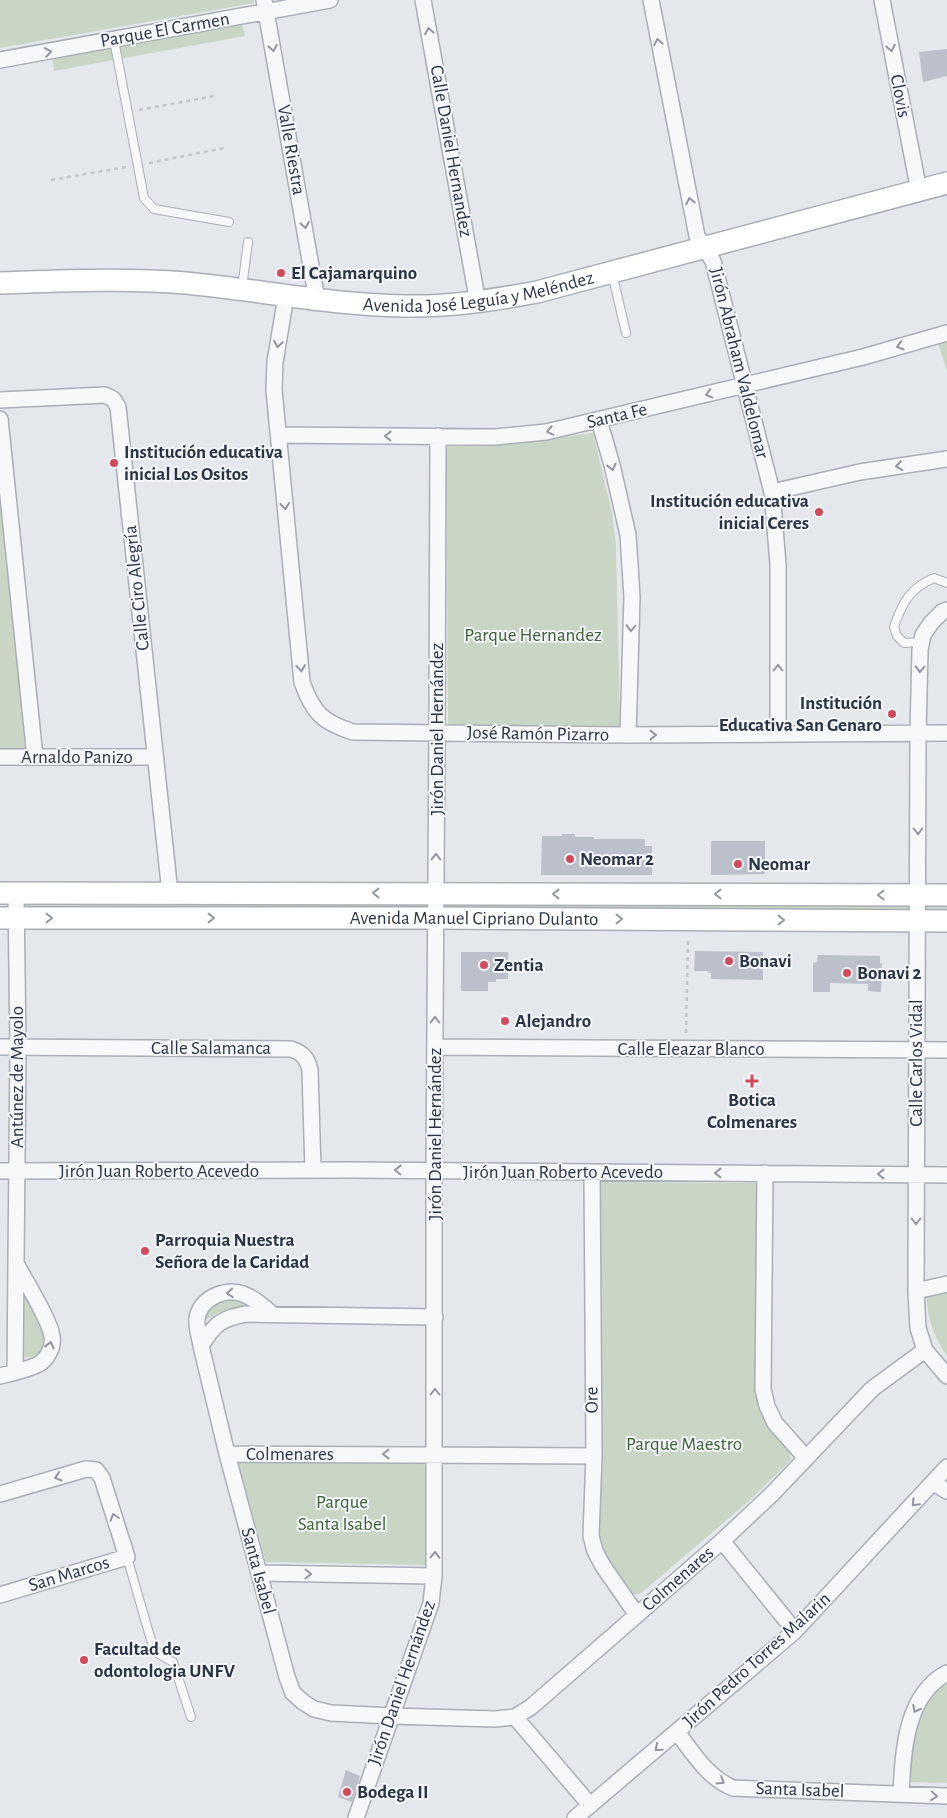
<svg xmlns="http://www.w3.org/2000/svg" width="947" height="1818" viewBox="0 0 947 1818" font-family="'Alegreya Sans',sans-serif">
<rect width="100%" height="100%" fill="#e4e7ec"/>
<path fill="#c9d6c5" d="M0,0h254v3l-254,45z
M242,23l3,13 -191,35 -2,-13z
M947,341v30l-9,-28z
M593,433l19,80 4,31 4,182 -172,-1 -2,-280h49z
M0,482l25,266h-25z
M429,902v8l-405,-3 1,-4z
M443,903l466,2 1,7 -466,-2z
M928,903l19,1v12l-22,-4 -1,-6z
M601,1182l156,1 -2,195 3,22 32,51 1,9 -42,41 -109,93h-8c-16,-21 -29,-35 -35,-61z
M23,1287c9,17 39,56 11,69 -5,2 -11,1 -16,2z
M947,1290v66c-14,-20 -19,-38 -21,-61z
M231,1297l11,4 2,5c-7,4 -16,3 -24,6 -6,3 -11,8 -18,7l3,-13z
M238,1462h189l-1,103 -160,-3z
M947,1683v100l-38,-1c2,-24 2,-52 12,-74 5,-11 16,-19 26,-25z"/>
<path fill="#bbc0ca" d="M947,49v27l-24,6 -4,-30z
M562,834h13v3h19v2h51v7h7v29h-111l1,-39h20z
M711,841h54v33l-54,1z
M695,951l68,1v28l-52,-1v-6h-3v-2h-14z
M461,952h47v27h-12v3h-8v9h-27z
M818,955l62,1v7l2,1 -1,28 -13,-1v-7l-38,-1v9h-17v-29l4,-1z
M346,1770l14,6 -8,26 -14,-5z"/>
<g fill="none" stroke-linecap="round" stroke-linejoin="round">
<defs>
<path id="lane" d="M114,40l30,158 10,11 75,13
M612,273l14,60
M242,288l6,-46
M922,642l-18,1 -7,-7 -3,-9c8,-24 16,-39 40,-49l13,5
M127,1557l26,90 6,7 14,8 18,55"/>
<path id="street" d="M264,0l53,300
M423,0l55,303
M651,0l46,236 16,25 59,231 6,72v170
M882,0l37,191
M0,60l330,-60
M286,296l-11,66 -1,28 28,292c11,31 20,40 51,50l275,3 319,-2
M0,400l105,-5 8,4 5,8 52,486
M0,419l35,338
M599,420l13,45 16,70 4,62 -4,138
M278,435l217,2 51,-5 317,-75 84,-24
M772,492l88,-20 87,-13
M947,610l-5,2 -11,11 -8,12 -3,15 -2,83 -2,558 2,37 7,22 22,26
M0,757h154
M0,1047l291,2c12,4 16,9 19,21l3,100
M435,1047l512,3
M0,1171l350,-1 597,5
M592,1172l2,284 -3,80 4,15 8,15 34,49
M765,1173l-2,216 4,17 8,17 31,35
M916,1291l31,-7
M435,1317l-189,-3c-24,4 -32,10 -45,32l26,108 60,223 6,16 10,9 11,7 17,4 61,3 103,3 20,-2 16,-10 191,-166 50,-47 100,-105 53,-39
M201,1346c-1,-8 -5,-19 -4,-27 2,-20 28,-32 46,-25 11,4 20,12 29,20
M15,1372l3,-324 -2,-155
M0,1376c12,-3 26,-6 37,-11 10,-5 17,-18 15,-29 -3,-18 -27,-55 -36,-73
M227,1454l367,2
M934,1483l13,8
M0,1494l86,-25 10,1 6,8 25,79 -127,38
M722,1541l73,90
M259,1573l175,3
M515,1717l75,88
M677,1732c16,21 31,46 56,56l214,8
M901,1794c2,-41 4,-99 46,-121
M356,1818l75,-215 3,-27v-405l3,-438 1,-297
M575,1818l220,-187 152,-164"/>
<g id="secondary">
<path id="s1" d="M0,283c62,-2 124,-5 186,0 73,7 146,22 219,23 45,1 89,-6 132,-14l410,-109"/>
<path d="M0,893l947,2"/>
<path id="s2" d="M0,918h436l511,3"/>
</g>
</defs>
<use href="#lane" stroke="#a9aeb7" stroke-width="10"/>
<use href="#street" stroke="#a9aeb7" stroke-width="18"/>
<use href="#secondary" stroke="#a9aeb7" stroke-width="24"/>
<path stroke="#c2c5cb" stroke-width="2.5" stroke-dasharray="4 4" stroke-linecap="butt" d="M139,110l75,-14
M149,163l75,-15
M51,180l75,-13
M686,1033l2,-95"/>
<use href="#lane" stroke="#f7f8fa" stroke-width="8"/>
<use href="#street" stroke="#f7f8fa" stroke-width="15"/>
<use href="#secondary" stroke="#fff" stroke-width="21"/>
</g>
<defs><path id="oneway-chevron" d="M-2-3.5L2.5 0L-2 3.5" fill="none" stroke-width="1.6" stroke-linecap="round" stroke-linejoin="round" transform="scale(1.25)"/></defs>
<g stroke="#9196a0">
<use href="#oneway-chevron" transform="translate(429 31) rotate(-100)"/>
<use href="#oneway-chevron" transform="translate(658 42) rotate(-100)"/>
<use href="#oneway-chevron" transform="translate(273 48) rotate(80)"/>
<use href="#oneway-chevron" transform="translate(891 48) rotate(79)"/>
<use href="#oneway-chevron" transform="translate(48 52) rotate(-10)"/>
<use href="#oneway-chevron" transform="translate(690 201) rotate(-102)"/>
<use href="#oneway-chevron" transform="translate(305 225) rotate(80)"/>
<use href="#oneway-chevron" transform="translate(278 344) rotate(99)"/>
<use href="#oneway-chevron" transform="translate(900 346) rotate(164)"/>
<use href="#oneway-chevron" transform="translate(709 394) rotate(166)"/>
<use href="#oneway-chevron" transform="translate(550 431) rotate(169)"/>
<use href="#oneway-chevron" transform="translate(388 436) rotate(-179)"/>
<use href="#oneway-chevron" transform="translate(899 466) rotate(172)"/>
<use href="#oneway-chevron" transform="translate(612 467) rotate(76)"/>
<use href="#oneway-chevron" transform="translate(285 506) rotate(84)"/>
<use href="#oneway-chevron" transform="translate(631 628) rotate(92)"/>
<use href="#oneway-chevron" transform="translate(301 668) rotate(84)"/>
<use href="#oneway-chevron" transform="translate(778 668) rotate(-90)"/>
<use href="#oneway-chevron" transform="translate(920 669) rotate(92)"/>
<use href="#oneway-chevron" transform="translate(653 735)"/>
<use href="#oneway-chevron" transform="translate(918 831) rotate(90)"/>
<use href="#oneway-chevron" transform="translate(436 857) rotate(-89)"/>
<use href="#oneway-chevron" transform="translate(435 1020) rotate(-90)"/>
<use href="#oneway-chevron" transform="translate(398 1170) rotate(-179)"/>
<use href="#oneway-chevron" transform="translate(718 1173) rotate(-180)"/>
<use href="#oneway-chevron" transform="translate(881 1174) rotate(-180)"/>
<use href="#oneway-chevron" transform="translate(916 1221) rotate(90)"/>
<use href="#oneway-chevron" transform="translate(230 1293) rotate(176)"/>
<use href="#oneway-chevron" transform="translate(50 1345) rotate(-76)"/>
<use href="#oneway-chevron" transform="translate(435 1392) rotate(-90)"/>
<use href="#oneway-chevron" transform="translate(386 1454) rotate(180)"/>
<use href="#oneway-chevron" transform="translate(58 1477) rotate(164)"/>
<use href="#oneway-chevron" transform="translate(915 1503) rotate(133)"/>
<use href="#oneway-chevron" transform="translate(114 1517) rotate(-108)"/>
<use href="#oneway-chevron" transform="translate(435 1555) rotate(-89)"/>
<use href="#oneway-chevron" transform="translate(308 1574) rotate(1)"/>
<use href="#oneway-chevron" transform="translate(916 1709) rotate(117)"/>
<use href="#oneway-chevron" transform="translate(658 1748) rotate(140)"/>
<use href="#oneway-chevron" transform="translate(721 1781) rotate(32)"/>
<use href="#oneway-chevron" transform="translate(934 1796) rotate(4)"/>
</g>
<g stroke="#959aa2">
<use href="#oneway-chevron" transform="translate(376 893) rotate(-180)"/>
<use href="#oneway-chevron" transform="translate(556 894) rotate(-180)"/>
<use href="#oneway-chevron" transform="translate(718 894) rotate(-180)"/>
<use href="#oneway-chevron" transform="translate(881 895) rotate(-180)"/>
<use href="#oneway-chevron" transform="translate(49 918)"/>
<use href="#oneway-chevron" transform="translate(211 918)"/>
<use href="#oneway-chevron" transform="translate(619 919)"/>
<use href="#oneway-chevron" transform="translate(781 920)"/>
</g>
<g fill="#d1495b" stroke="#f4f6f9" stroke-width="2">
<circle cx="281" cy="273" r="5"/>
<circle cx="114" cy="463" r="5"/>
<circle cx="819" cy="512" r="5"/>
<circle cx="892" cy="714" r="5"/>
<circle cx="570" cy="859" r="5"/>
<circle cx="738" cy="864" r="5"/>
<circle cx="729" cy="961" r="5"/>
<circle cx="484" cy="965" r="5"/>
<circle cx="847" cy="973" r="5"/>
<circle cx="505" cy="1021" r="5"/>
<path d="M749.5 1073.5h5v5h5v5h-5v5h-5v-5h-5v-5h5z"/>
<circle cx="145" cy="1251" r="5"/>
<circle cx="84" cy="1660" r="5"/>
<circle cx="347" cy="1792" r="5"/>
</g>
<g text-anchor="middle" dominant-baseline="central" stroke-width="4" stroke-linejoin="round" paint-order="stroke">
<g font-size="19" fill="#2b3445" stroke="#f4f6f9">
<text transform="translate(165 30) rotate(-10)">Parque El Carmen</text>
<text transform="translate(900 96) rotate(79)">Clovis</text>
<text transform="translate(291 150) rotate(80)">Valle Riestra</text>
<text transform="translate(451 151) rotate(80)">Calle Daniel Hernandez</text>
<text stroke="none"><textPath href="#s1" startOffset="481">Avenida José Leguía y Meléndez</textPath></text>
<text transform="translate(739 363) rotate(76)">Jirón Abraham Valdelomar</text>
<text transform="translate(617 416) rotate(-13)">Santa Fe</text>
<text transform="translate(137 588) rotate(-96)">Calle Ciro Alegría</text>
<text transform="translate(437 729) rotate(-90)">Jirón Daniel Hernández</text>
<text transform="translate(538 734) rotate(1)">José Ramón Pizarro</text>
<text x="77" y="757">Arnaldo Panizo</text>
<text stroke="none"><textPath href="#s2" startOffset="474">Avenida Manuel Cipriano Dulanto</textPath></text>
<text x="211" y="1048">Calle Salamanca</text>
<text x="691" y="1049">Calle Eleazar Blanco</text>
<text transform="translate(916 1063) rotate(-90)">Calle Carlos Vidal</text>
<text transform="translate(17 1077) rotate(-90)">Antúnez de Mayolo</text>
<text transform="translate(435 1134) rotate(-90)">Jirón Daniel Hernández</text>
<text x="159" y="1171">Jirón Juan Roberto Acevedo</text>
<text x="563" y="1172">Jirón Juan Roberto Acevedo</text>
<text transform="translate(592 1400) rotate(-91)">Ore</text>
<text x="290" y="1454">Colmenares</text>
<text transform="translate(258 1571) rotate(75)">Santa Isabel</text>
<text transform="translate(69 1574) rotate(-17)">San Marcos</text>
<text transform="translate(678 1579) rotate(-41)">Colmenares</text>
<text transform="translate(757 1660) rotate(-42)">Jirón Pedro Torres Malarin</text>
<text transform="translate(402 1683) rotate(-71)">Jirón Daniel Hernández</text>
<text transform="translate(800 1790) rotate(2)">Santa Isabel</text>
</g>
<g font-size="19" font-weight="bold" fill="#2b3445" stroke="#f4f6f9" text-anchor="start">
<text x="291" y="273">El Cajamarquino</text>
<text x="124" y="452">Institución educativa<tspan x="124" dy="22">inicial Los Ositos</tspan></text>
<text x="809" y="501" text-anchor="end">Institución educativa<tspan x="809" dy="22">inicial Ceres</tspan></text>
<text x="882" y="703" text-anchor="end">Institución<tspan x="882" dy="22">Educativa San Genaro</tspan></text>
<text x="580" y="859">Neomar 2</text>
<text x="748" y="864">Neomar</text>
<text x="739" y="961">Bonavi</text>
<text x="494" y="965">Zentia</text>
<text x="857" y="973">Bonavi 2</text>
<text x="515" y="1021">Alejandro</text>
<text x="752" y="1100" text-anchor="middle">Botica<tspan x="752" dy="22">Colmenares</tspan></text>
<text x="155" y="1240">Parroquia Nuestra<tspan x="155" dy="22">Señora de la Caridad</tspan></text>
<text x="94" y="1649">Facultad de<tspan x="94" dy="22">odontologia UNFV</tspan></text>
<text x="357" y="1792">Bodega II</text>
</g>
<g font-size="19" fill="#3f6138" stroke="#f4f6f9">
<text x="533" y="635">Parque Hernandez</text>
<text x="684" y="1444">Parque Maestro</text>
<text x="342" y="1502">Parque<tspan x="342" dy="22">Santa Isabel</tspan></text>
</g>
</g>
</svg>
